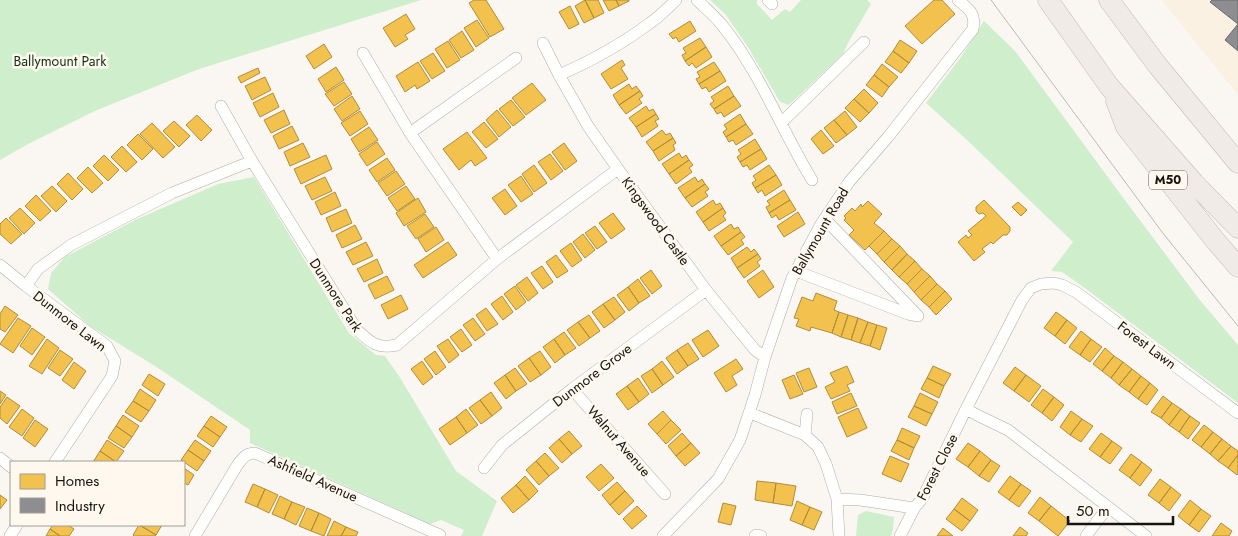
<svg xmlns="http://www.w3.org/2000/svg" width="1238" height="536" viewBox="0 0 1238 536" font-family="Jost,sans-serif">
<rect width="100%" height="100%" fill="#faf7f2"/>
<path fill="#fbf1e2" d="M1162,0h76v95l-75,-93z"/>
<path fill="#cfeecc" d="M0,0h421l-222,69 -102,41 -69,34 -28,16z
M710,0h47v4l15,16 13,-11 5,3 11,-12h66l4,4 -23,39 -5,11 -54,51 -9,-3 -32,-55 -22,-32z
M984,21l31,30 109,148 75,100 39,46v58l-156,-117 -20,-14 -11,-1 22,-29 -106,-102 -41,-37 35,-46z
M254,177l95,156 27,22 9,1 14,20 57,95 41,30 -15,35h-21l3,-6 -23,-10 -11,4 -180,-81v-13l-95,-64 -65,-40 -42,-37 3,-16 14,-16 70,-37 83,-36z
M866,511l28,6 -1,12 -2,7h-35l2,-21z"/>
<path fill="#f2c14e" stroke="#b08d3b" d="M474,0h12l18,29 -14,8 -21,-34z
M585,0l9,18 -10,5 -9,-17z
M585,0h13l6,13 -10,5z
M603,0h13l3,6 -10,5z
M616,0h13v1l-10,5z
M934,0h8l13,14 -33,30 -17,-18z
M570,6l9,18 -10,5 -10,-17z
M406,14l9,15 -10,6 3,4 -13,8 -12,-19z
M477,20l12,18 -13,9 -12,-19z
M690,21l6,10 -17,11 -3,-5 -3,2 -4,-5z
M462,31l12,19 -13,8 -12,-18z
M700,38l6,9 -21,14 -3,-6 4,-2 -3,-5z
M900,40l17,11 -8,12 -16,-12z
M448,41l12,19 -13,8 -12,-19z
M324,44l8,13 -18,12 -8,-13z
M706,47l6,10 -16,11 -4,-5 -3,3 -4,-5z
M893,51l16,12 -8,10 -16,-11z
M433,53l12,18 -13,8 -12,-18z
M622,60l3,5 -4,3 7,11 -17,10 -10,-15z
M418,62l12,19 -13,8 -2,-4 -10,7 -9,-16z
M714,62l6,9 -21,13 -3,-5 4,-2 -3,-5z
M882,64l16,13 -9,10 -15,-12z
M336,67l8,13 -18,12 -8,-13z
M258,68l2,5 -19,10 -3,-6z
M720,71l6,10 -17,11 -3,-5 -4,2 -3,-5z
M874,75l15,12 -7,10 -16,-12z
M265,77l6,13 -19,10 -7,-14z
M344,82l8,12 -18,12 -9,-12z
M532,83l14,17 -20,15 -14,-17z
M629,84l3,5 4,-3 4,5 -21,14 -6,-10z
M728,86l6,10 -20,13 -4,-5 4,-3 -3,-4z
M864,89l14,14 -9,10 -15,-14z
M640,91l3,5 -4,3 3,4 -16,11 -7,-9z
M273,93l6,14 -19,10 -7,-14z
M352,96l8,13 -18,12 -8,-12z
M734,96l7,10 -17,11 -3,-5 -4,2 -3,-5z
M854,99l15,14 -9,9 -15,-14z
M511,100l14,17 -12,9 -14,-17z
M646,106l3,5 4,-2 3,5 -20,13 -7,-9z
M284,110l6,14 -19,9 -7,-13z
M497,110l14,17 -12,10 -13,-17z
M360,111l8,13 -18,12 -9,-13z
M845,111l12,16 -10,8 -13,-15z
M656,114l3,5 -4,2 3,5 -16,11 -6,-10z
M740,114l6,10 -20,13 -3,-5 4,-3 -3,-4z
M197,115l15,15 -11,11 -15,-16z
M834,120l13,15 -11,8 -12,-15z
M174,121l16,15 -11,11 -16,-16z
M484,122l14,17 -12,9 -14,-16z
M152,123l23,24 -12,11 -23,-24z
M746,124l7,10 -17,11 -3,-5 -4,2 -3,-5z
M292,126l7,14 -20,9 -6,-13z
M369,127l9,13 -19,12 -8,-13z
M662,130l4,5 4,-2 3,5 -20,13 -7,-9z
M821,130l13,16 -11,8 -12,-15z
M467,132l20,26 -12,8 -4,-6 -12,10 -16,-21z
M138,134l15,15 -11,11 -15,-15z
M673,138l3,5 -3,2 2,5 -16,11 -6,-10z
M755,139l6,10 -21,13 -3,-5 4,-3 -3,-4z
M377,142l8,12 -18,12 -8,-12z
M303,143l7,14 -20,9 -6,-14z
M564,143l13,18 -12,9 -13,-18z
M122,146l15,16 -11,10 -15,-15z
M761,149l6,10 -17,11 -3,-5 -4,2 -3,-5z
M679,153l3,5 4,-3 3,5 -20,14 -7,-10z
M550,154l13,17 -12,9 -13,-18z
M104,155l15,15 -11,11 -15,-15z
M326,155l6,14 -31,15 -7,-15z
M387,158l8,12 -18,12 -8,-12z
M689,160l4,5 -4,3 3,4 -16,12 -7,-10z
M534,165l13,18 -13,9 -12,-18z
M769,165l7,10 -21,13 -3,-5 4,-3 -3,-4z
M88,167l15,16 -11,10 -15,-15z
M396,171l9,13 -18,12 -9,-13z
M68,173l15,16 -11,11 -15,-16z
M776,175l6,10 -17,11 -3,-6 -4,3 -3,-5z
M521,176l12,18 -12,8 -13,-17z
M325,177l7,14 -20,9 -7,-14z
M695,177l3,5 4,-3 3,5 -20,14 -7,-10z
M705,184l4,5 -4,3 3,4 -16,11 -7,-9z
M52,186l15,15 -11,11 -15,-16z
M406,186l9,13 -18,12 -9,-13z
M505,189l12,17 -12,9 -13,-17z
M784,190l6,10 -21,13 -3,-6 4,-2 -3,-4z
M335,192l6,14 -20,9 -6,-13z
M36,195l15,16 -11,10 -15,-15z
M418,198l8,14 -22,14 -8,-13z
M713,200l3,5 4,-2 3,5 -20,14 -7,-10z
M790,200l6,10 -17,10 -3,-5 -4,3 -3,-5z
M984,200l26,27v4l-3,4h-4l-10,9 -2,-2 -9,7 3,3 -11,9 -16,-19 8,-7 2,3 4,-3 -4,-4 18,-15 -3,-3 -4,1 -3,-3v-4z
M868,201l14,13 -8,9 10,8 -19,19 -16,-15 5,-5 -10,-10 2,-2 -2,-2 8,-8 3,3 6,-7 1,3z
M1018,202l9,8 -6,6 -9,-9z
M20,208l15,15 -11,11 -15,-16z
M723,208l3,5 -3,3 3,4 -17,11 -6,-9z
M346,209l6,14 -20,9 -6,-14z
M798,212l7,12 -21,13 -7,-11z
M613,213l12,16 -14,10 -12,-16z
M425,214l9,13 -18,12 -9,-13z
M6,218l16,16 -11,10 -11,-10v-10z
M731,224l3,5 4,-2 3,5 -20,14 -7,-10z
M355,225l7,14 -20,9 -6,-13z
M595,226l12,16 -10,7 -12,-16z
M436,227l8,13 -18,12 -8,-13z
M884,231l8,8 -15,15 -8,-8z
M741,232l4,5 -4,3 3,4 -16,11 -7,-9z
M583,234l12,16 -10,8 -12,-16z
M892,239l8,7 -16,16 -7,-8z
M366,242l7,14 -20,9 -7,-13z
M448,242l9,13 -34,23 -9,-13z
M571,243l11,17 -10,7 -12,-16z
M900,246l7,8 -15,16 -8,-8z
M747,247l4,5 3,-3 4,5 -21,14 -6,-10z
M758,254l3,5 -4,3 3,4 -16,12 -7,-10z
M907,254l8,7 -16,16 -7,-7z
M556,255l12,16 -11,7 -11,-16z
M377,259l6,14 -19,9 -7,-13z
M915,261l7,8 -15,15 -8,-7z
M542,266l11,16 -10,7 -12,-16z
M922,269l8,7 -16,16 -7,-8z
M651,270l11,16 -10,8 -12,-16z
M763,270l11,17 -15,11 -12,-17z
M387,276l7,14 -19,9 -7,-14z
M930,276l7,8 -16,16 -7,-8z
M527,277l11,16 -10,8 -12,-16z
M638,279l12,17 -11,7 -11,-16z
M937,284l8,7 -16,16 -8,-7z
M515,286l11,16 -10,8 -12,-16z
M628,287l11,16 -10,8 -12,-16z
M945,291l7,8 -16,16 -7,-8z
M816,293l21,8 -3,9 5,2 -7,21 -21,-6 -1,4 -14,-5 3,-7 -5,-1 8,-21 11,4z
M401,295l7,14 -20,10 -7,-14z
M502,296l11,16 -10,8 -12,-16z
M614,297l11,15 -10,8 -12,-16z
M603,304l12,16 -11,8 -12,-16z
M5,306l13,9 -13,17 -5,-3v-15z
M486,308l12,16 -11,7 -11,-16z
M839,312l9,3 -7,22 -9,-4z
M1056,312l11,8 -12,16 -11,-8z
M589,315l11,16 -10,7 -12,-16z
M848,315l10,3 -7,22 -10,-3z
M18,318l13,8 -18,27 -13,-9z
M473,318l12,16 -10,7 -12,-16z
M858,318l10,4 -8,21 -9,-3z
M1067,320l10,8 -12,16 -10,-8z
M578,322l12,16 -11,8 -12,-16z
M868,322l9,3 -7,21 -10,-3z
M877,325l10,3 -7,22 -10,-4z
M32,328l13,9 -13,18 -12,-9z
M461,329l11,16 -10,7 -12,-15z
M708,330l11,16 -16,11 -11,-17z
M1081,331l10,8 -11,16 -11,-8z
M564,332l12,16 -11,7 -11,-16z
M47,339l12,9 -17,26 -13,-8z
M448,339l11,16 -10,8 -12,-17z
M554,339l11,16 -10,8 -12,-16z
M1091,339l11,8 -12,15 -10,-7z
M688,343l11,16 -11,7 -11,-16z
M1105,348l9,8 -12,15 -9,-7z
M60,350l13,9 -13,17 -12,-8z
M677,350l11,16 -11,8 -11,-16z
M435,351l11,16 -10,8 -12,-16z
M540,351l11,16 -10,8 -12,-17z
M1114,356l9,6 -12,16 -9,-7z
M529,358l12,17 -11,7 -12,-16z
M736,359l7,10 -11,7 5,9 -11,7 -12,-19z
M422,361l11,16 -10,8 -12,-16z
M662,361l12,16 -11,8 -11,-16z
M74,362l12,9 -12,18 -12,-9z
M1123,362l9,7 -13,16 -8,-7z
M847,366l7,16 -7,3 3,6 -19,8 -6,-12 10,-5 -5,-9z
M933,366l18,8 -7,12 -17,-8z
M1015,367l11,8 -12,16 -11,-8z
M515,368l12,16 -11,7 -11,-16z
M809,368l8,19 -13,5 -8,-19z
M652,369l11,16 -11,8 -11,-17z
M1132,369l9,7 -12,16 -10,-7z
M149,374l16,10 -7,12 -16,-11z
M505,375l11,16 -10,8 -12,-16z
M794,375l9,19 -13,5 -8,-19z
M1026,375l15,11 -12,16 -15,-11z
M1141,376l9,7 -12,16 -9,-7z
M638,378l11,16 -10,8 -12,-16z
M927,378l17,8 -5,12 -18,-9z
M1150,383l8,7 -11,15 -9,-6z
M627,386l12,16 -11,8 -12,-16z
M140,389l16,11 -7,11 -16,-10z
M1043,389l11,8 -12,16 -11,-8z
M0,391l6,4 -6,9z
M491,392l11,16 -10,8 -12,-16z
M851,393l6,13 -20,8 -5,-12z
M920,393l18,9 -6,12 -18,-8z
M1163,396l9,7 -11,15 -10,-6z
M7,397l13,9 -13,18 -7,-6v-11z
M1054,397l10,8 -12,16 -10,-8z
M480,400l12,16 -11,8 -12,-16z
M133,401l16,10 -8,11 -16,-10z
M1172,403l9,6 -12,16 -8,-7z
M914,406l18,8 -6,12 -18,-9z
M858,408l9,20 -20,9 -9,-20z
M22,409l12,9 -12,18 -13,-9z
M466,409l12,16 -11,8 -11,-16z
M1181,409l9,7 -11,16 -10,-7z
M663,411l8,9 -14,14 -9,-10z
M1071,411l11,8 -12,16 -10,-8z
M123,415l16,11 -7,11 -16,-11z
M211,416l16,11 -7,10 -16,-11z
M1190,416l10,7 -12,16 -9,-7z
M456,417l11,16 -17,12 -11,-16z
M1082,419l11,7 -12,16 -11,-7z
M35,420l13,9 -13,18 -12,-9z
M671,420l10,10 -15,14 -9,-10z
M1204,425l9,7 -12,15 -9,-7z
M116,426l16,11 -8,11 -16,-10z
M204,426l16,11 -7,10 -16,-11z
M902,428l18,8 -6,12 -17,-8z
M569,431l13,15 -10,8 -13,-15z
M1213,432l9,7 -12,15 -9,-7z
M682,433l9,10 -15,13 -8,-10z
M1101,433l11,8 -12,16 -11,-8z
M559,439l13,15 -10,9 -13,-15z
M1222,439l9,7 -13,15 -8,-7z
M107,440l17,11 -8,11 -16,-11z
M195,440l16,11 -7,10 -16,-11z
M897,440l17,8 -5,12 -18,-9z
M1112,441l10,7 -12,16 -10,-7z
M691,443l9,10 -15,13 -9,-10z
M968,443l12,8 -12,16 -12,-8z
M1231,446l7,5v4l-10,13 -10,-7z
M188,450l16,11 -7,10 -16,-11z
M100,451l16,11h-23z
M980,451l11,9 -12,16 -11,-9z
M545,453l14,15 -10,8 -13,-15z
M1131,454l11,8 -12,16 -11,-8z
M1238,455v18l-1,2 -9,-7z
M890,456l19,8 -8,18 -19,-8z
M991,460l9,6 -11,16 -10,-6z
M536,461l13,15 -10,9 -13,-15z
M1142,462l10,8 -12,16 -10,-8z
M601,464l13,14 -15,13 -13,-14z
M184,468l10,7 -6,10 -4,-2z
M525,476l13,15 -9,9 -13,-15z
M1010,476l11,8 -12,16 -11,-8z
M1160,479l11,8 -12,16 -11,-8z
M757,481l19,2 -3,20 -18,-3z
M617,482l8,9 -15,14 -8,-10z
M776,483l20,3 -4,20 -19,-3z
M253,484l12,5 -8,18 -12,-5z
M1021,484l10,7 -12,16 -10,-7z
M516,485l13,15 -16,13 -12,-15z
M1171,487l10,8 -12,16 -10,-8z
M265,489l13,6 -9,18 -12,-6z
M625,491l9,10 -15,14 -9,-10z
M0,495l7,5 -7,9z
M280,496l12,6 -8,17 -12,-5z
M1040,497l11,9 -12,15 -11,-8z
M962,498l16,12 -8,11 -16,-12z
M1190,500l11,9 -12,16 -11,-9z
M797,501l13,6 -8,18 -12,-5z
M292,502l13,5 -9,18 -12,-6z
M723,503l13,3 -5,19 -13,-3z
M637,506l10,10 -15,13 -9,-10z
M1051,506l19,15 -12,15 -19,-15z
M810,507l12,5 -8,18 -12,-5z
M307,508l12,5 -8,18 -12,-5z
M954,509l16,12 -8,10 -16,-12z
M1201,509l10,7 -12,16 -10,-7z
M319,513l12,6 -7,17 -13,-5z
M334,521l12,6 -5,9h-14z
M1221,523l11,8 -3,5h-17z
M53,525h15l6,4 -5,7h-9l-10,-7z
M139,525l17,10 -1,1h-21l-1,-1z
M140,525h22l-6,10z
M346,527l12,5 -2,4h-15z
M1020,527l8,6 -2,3h-13z
M943,528l10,8h-16z
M50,529l10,7h-14z"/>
<path fill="#8d8d92" stroke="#6a696a" d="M1212,0h26v51l-13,-11 13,-16 -28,-22z"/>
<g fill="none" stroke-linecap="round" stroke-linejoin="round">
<defs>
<path id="minor" d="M697,0c8,8 18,16 25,25 38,47 59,104 90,155
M768,0l4,4
M543,43l16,32 29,51 30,43 88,121 49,60 10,7
M363,53l47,80 87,126
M559,75c32,-14 63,-31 91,-52 9,-6 18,-15 26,-23
M221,106l31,55 105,169c14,13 20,19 40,15l100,-86 121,-90
M781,123l83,-81
M410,133l106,-75
M0,265l26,21 81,60 8,15 -3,15 -57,86
M796,271l112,43 10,2 -93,-97
M26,286l12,-17 33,-24 101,-52 80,-32
M572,389l93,105
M966,409l11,6 31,15 138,106
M750,413l55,22 13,12 8,17 11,35 2,37
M805,435l2,-21
M0,458l11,9
M484,468l18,-23 70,-56 134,-99
M837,499l23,1 47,7h8l7,-8 44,-90 56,-109 9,-12 10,-4 13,-1 8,2 14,7 162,121
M10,536l7,-11
M195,536l43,-72c5,-6 8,-11 17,-11l185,82
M663,536l55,-57 22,-39 15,-45 10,-38 27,-79 29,-54 28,-42 39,-45 85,-108c3,-16 -4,-20 -15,-29
M755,536l1,-1 5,1
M900,536l15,-29
M1086,536l21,-28"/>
<path id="motorway" d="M1048,0l61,86 85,97 44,45
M1109,0l49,66 80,97
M1116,101l10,26 88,112 24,28"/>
</defs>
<use href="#minor" stroke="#b0ada8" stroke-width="12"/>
<use href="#motorway" stroke="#c1bab4" stroke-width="21"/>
<use href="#minor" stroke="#fefefd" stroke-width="11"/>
<use href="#motorway" stroke="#f1ebe7" stroke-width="20"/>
<path stroke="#bbbab8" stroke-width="1" d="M991,0l171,232 76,94"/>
</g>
<g text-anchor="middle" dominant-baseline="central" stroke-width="5" stroke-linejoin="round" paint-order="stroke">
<rect fill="#fef8ee" stroke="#5c5851" stroke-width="1" x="1149" y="170.5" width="38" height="19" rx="4"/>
<g font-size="12" font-weight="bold" fill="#17140e">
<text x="1168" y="180">M50</text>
</g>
<g font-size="14" fill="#123215" stroke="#fef8ee">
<text x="60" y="61">Ballymount Park</text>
</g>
<g font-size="14" fill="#17140e" stroke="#fef8ee">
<text transform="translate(656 221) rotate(54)">Kingswood Castle</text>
<text transform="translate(820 231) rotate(-60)">Ballymount Road</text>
<text transform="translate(336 295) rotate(57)">Dunmore Park</text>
<text transform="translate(70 321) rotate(38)">Dunmore Lawn</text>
<text transform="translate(1147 345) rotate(37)">Forest Lawn</text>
<text transform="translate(592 375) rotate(-37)">Dunmore Grove</text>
<text transform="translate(619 441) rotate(49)">Walnut Avenue</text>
<text transform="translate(937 467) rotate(-63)">Forest Close</text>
<text transform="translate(313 478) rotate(24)">Ashfield Avenue</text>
</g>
</g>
<rect x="10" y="461" width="175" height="65" fill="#fef8ee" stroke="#a29d94"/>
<rect x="20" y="474" width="25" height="15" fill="#f2c14e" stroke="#a29d94"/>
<text x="55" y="486" font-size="15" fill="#17140e">Homes</text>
<rect x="20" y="498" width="25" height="15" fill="#8d8d92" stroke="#a29d94"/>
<text x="55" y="511" font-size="15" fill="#17140e">Industry</text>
<path d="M1068 516v8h105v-8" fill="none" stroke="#17140e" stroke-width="2.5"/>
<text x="1076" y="516" font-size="15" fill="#17140e" stroke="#fef8ee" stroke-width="4" paint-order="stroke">50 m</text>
</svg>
